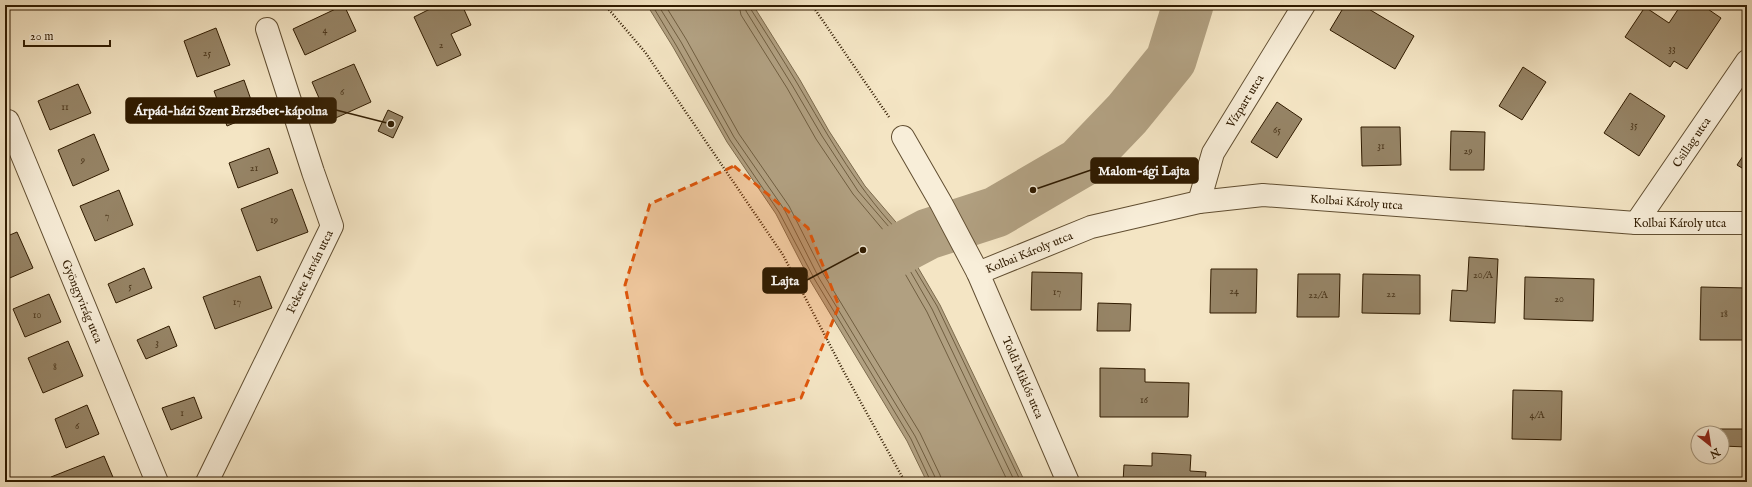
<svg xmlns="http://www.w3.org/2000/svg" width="1752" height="487" viewBox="0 0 1752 487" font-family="'IM FELL English',serif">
<rect width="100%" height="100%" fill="#f4e5c4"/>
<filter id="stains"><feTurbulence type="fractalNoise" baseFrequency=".005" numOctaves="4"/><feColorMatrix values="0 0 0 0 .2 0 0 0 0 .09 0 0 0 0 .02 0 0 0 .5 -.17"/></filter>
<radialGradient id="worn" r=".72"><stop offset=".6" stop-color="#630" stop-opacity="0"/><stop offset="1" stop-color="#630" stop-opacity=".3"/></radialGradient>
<path fill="#b1a081" stroke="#7d6b4d" d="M647,5h106l47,75 29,51 36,55 42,49 27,-11 14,17 -35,18 27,46 85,177h-98l-20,-41 -96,-159 -35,-68 -49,-72 -54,-95z"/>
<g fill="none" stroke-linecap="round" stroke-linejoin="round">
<path stroke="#705e40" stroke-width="1" d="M652,5l24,40 54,95 49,72 36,68 96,159 20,43
M658,5l23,37 53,95 50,72 35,69 96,158 20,41 1,5
M665,5l21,34 53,95 50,72 35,69 96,158 20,42 2,7
M739,5l2,10 46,73 29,51 37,55 42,50 6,5 -2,9 1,7 27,47 81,170
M745,5l1,6 46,74 30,51 36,55 44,51 8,1 20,-8 3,1 -1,3c-10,5 -28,10 -27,23l27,47 83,173
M750,5v3c16,25 32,50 47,75 32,54 63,111 108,155h4l23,-9 9,9 -1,3 -28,14 -2,6 27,45 84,176"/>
<path stroke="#b1a081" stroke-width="51" d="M877,261l51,-27 68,-22 84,-49 47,-49 44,-54 17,-55"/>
</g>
<path fill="#968466" stroke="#301b00" d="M344,5l12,26 -51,24 -12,-26z
M438,5h24l9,20 -20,9 10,21 -24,11 -23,-49z
M1345,5h17l52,31 -19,33 -65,-39z
M1681,5h21l19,13 -34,51 -13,-8 -4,6 -45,-30 20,-30 24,16z
M216,28l14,37 -33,12 -13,-36z
M354,64l17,38 -42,19 -17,-39z
M1523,67l23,15 -24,38 -23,-14z
M244,80l12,34 -29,12 -13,-35z
M78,84l13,29 -41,17 -12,-29z
M1630,93l35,23 -26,40 -35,-23z
M1277,102l25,17 -25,39 -26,-16z
M388,110l15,7 -10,21 -15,-7z
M1361,127h39l1,38 -39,1z
M1451,131l34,1 -1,38h-34z
M94,134l15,36 -36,16 -15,-36z
M269,148l9,25 -40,15 -9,-25z
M1747,150v21l-10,-6z
M292,189l16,43 -51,19 -16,-42z
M119,190l14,35 -38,16 -15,-35z
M17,232l16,36 -28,12v-43z
M1469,257l29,2 -3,64 -45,-2 2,-31 15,1z
M144,268l8,20 -36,15 -8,-19z
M1211,269h46l-1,44h-46z
M1032,272l50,1 -1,37h-50z
M1298,274h42l-1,43h-42z
M1363,274l57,1v39l-58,-1z
M260,276l12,32 -57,21 -12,-32z
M1525,277l69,2 -1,42 -69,-2z
M1701,287l46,1v52h-47z
M49,294l12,28 -36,15 -12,-28z
M1098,303l33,1 -1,27h-33z
M169,326l8,20 -31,13 -9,-19z
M68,341l15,35 -40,17 -15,-35z
M1100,368l45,1v13l44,1 -1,34h-88z
M1513,390l49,1 -1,49 -49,-1z
M194,397l8,21 -31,12 -9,-22z
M87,405l12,29 -33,14 -11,-29z
M1700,429h47v18l-25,-1v-13h-22z
M1152,453l39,2 -1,16 16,1 -1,10h-82l1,-17 28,1z
M104,456l11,26h-62l-2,-5z"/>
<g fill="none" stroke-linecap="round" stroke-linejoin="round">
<defs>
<g id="minor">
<path id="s1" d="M8,121l149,361"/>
<path id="s2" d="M903,137l38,66 37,70 90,209"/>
<path id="s3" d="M1199,202l14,-49 91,-148"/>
<path id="s4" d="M1636,223l111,-162"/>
<path id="s5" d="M978,273l113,-46 108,-25 64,-7 373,28h111"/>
<path id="s6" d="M207,482l125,-256 -19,-54 -46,-143"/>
</g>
</defs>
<use href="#minor" stroke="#614e31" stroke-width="24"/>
<path stroke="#301b00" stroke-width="2.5" stroke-dasharray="1 2" stroke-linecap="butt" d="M605,5l40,47 138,203 61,117 61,110
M812,5l77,112"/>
<use href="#minor" stroke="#f8eed9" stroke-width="22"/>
</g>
<path fill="#df560b" fill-opacity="0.2" stroke="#df560b" stroke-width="3" stroke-dasharray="8 5" stroke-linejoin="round" d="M734,166l74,62 31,78 -38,92 -125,27 -33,-46 -18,-94 25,-81z"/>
<g text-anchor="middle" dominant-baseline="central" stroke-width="3.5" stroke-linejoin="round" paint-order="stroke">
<g font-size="10" fill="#4a351a">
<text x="325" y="30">4</text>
<text x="441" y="45">2</text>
<text x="1672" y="49">33</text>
<text x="207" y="53">25</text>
<text x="342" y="92">6</text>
<text x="65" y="107">11</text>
<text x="1634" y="125">35</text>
<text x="1277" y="130">65</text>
<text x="1381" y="146">31</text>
<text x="1468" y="151">29</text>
<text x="83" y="160">9</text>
<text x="254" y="168">21</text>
<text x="107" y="216">7</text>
<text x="274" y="220">19</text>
<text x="1483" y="275">20/A</text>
<text x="130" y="286">5</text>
<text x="1234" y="291">24</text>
<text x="1057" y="292">17</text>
<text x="1391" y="294">22</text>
<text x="1318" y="295">22/A</text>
<text x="1559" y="299">20</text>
<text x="237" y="302">17</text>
<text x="1724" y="314">18</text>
<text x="37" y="315">10</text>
<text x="157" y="343">3</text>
<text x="55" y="367">8</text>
<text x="1144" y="400">16</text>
<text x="182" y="413">1</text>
<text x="1537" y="415">4/A</text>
<text x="77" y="426">6</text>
</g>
<g font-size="12" fill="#301b00" stroke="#f8eed9">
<text stroke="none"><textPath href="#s3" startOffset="112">Vízpart utca</textPath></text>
<text stroke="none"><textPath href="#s4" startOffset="98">Csillag utca</textPath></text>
<text stroke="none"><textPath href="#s5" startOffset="391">Kolbai Károly utca</textPath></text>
<text stroke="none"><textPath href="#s5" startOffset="715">Kolbai Károly utca</textPath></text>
<text stroke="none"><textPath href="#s5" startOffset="55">Kolbai Károly utca</textPath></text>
<text stroke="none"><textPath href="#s6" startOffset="234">Fekete István utca</textPath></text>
<text stroke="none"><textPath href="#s1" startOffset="195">Gyöngyvirág utca</textPath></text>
<text stroke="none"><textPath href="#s2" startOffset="269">Toldi Miklós utca</textPath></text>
</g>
</g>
<path fill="none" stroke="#301b00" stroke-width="1.5" d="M391 124L336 110M1033 190L1091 170M863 250L807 280"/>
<g fill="#301b00" stroke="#f8eed9" stroke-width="1.5">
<circle cx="391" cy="124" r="4"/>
<circle cx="1033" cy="190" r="4"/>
<circle cx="863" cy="250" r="4"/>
</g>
<g fill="#301b00" stroke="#301b00" stroke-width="1.5">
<rect x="126" y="98" width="210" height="25" rx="4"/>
<rect x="1091" y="158" width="107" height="25" rx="4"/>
<rect x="763" y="268" width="44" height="25" rx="4"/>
</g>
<g font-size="13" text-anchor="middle" font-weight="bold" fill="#fff">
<text x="231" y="115">Árpád-házi Szent Erzsébet-kápolna</text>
<text x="1144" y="175">Malom-ági Lajta</text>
<text x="785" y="285">Lajta</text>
</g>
<rect width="1752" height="487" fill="none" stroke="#f4e5c4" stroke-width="20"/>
<rect x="6" y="6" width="1740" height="475" fill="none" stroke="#301b00" stroke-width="2"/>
<rect x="10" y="10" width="1732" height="467" fill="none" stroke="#301b00"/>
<g transform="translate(1710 445) rotate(150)"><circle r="19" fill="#f8eed9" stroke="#a89a82"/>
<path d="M0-3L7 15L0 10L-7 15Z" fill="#8f2418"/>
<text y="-6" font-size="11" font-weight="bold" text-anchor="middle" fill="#301b00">N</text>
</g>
<path d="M24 40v6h86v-6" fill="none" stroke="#301b00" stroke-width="2"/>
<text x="30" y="40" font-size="12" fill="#301b00" stroke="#f8eed9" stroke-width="3" paint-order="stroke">20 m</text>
<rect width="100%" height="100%" filter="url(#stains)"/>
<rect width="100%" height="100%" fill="url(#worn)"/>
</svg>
